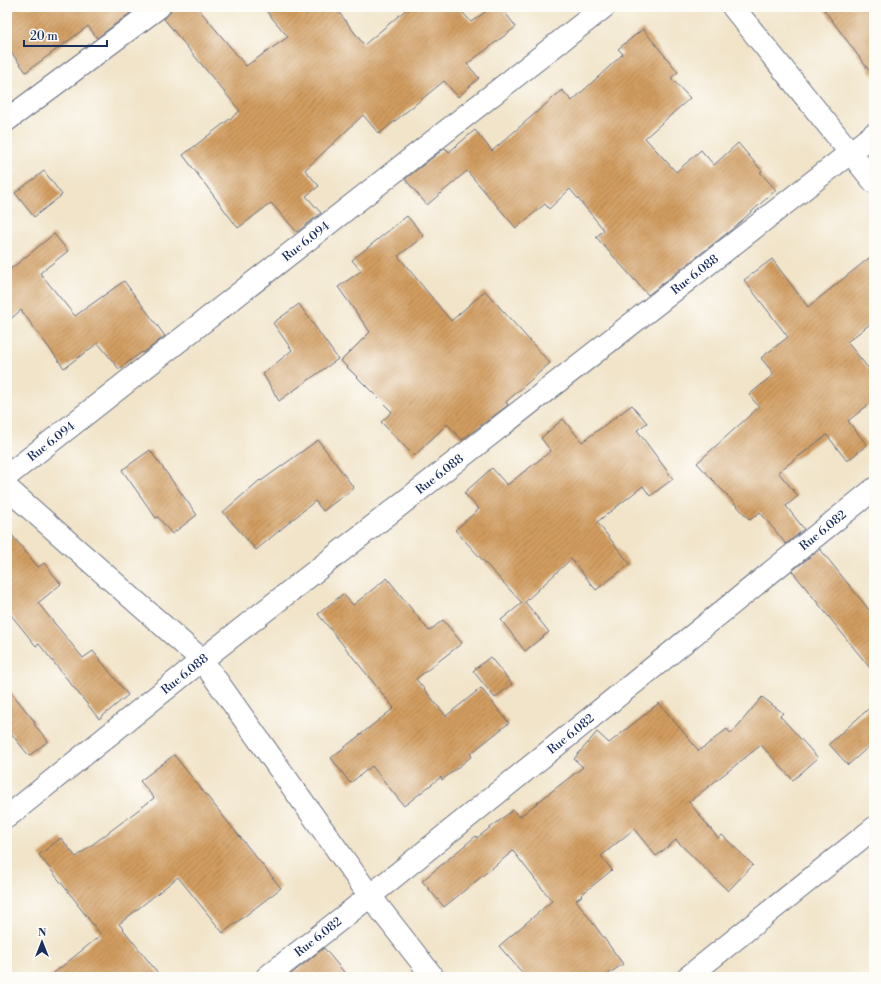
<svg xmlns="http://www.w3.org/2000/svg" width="881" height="984" viewBox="0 0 881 984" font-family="'Libre Bodoni',serif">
<defs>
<pattern id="building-hatch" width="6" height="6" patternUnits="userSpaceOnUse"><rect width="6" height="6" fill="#d19c5e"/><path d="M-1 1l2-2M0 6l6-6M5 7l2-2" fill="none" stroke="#a98051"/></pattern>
</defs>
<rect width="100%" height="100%" fill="#fdfcf7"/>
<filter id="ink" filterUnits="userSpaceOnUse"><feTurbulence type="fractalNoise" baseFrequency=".025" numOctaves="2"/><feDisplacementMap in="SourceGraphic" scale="8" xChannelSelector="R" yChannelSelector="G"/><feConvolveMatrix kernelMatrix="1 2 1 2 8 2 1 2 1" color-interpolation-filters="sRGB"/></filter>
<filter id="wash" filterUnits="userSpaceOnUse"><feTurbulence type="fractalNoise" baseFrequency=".012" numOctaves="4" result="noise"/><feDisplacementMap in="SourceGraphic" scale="16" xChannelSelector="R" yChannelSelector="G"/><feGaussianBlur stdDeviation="0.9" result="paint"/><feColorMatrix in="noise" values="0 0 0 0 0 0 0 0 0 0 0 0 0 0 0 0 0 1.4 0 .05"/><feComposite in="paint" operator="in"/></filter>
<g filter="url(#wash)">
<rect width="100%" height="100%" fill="#f1e4c9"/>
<g id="blocks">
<path fill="url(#building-hatch)" d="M7,7h131l-41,31 -9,-12 -62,46 -19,-25z
M171,7h26l49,59 42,-29 -25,-30h72l29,38 45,-38h49l13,15 21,-15h9l15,20 -49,37 12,14 -21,19 -14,-16 -65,53 -16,-19 -58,55 14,16 -13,10 15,17 -24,19 -26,-29 -33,25 -55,-73 57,-44 -76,-92 6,-7z
M822,7h52v70z
M643,29l35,43 -7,6 19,20 -45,40 31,34 25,-22 13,15 24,-22 24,28 -2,1 16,18 -45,40 -83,65 -52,-58 8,-7 -34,-41 -21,20 -4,-5 -29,24 -49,-57 -40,34 -22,-26 40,-31 4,4 26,-22 17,21 70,-61 10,11 51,-47 -5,-5z
M44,171l18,24 -28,22 -19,-24z
M407,216l17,20 -26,20 53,65 34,-30 65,72 -44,39 2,3 -46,35 -15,-16 -33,32 -33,-34 11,-10 -51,-51 29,-29 -32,-45 23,-16 -9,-11z
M54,234l14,17 -28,22 35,43 49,-35 41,55 -22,17 -1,-1 -23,17 -21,-26 -34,25 -43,-58 -14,12v-50z
M874,254v67l-27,21 27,33v25l-26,21 19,24 -20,16 -20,-26 -49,37 20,24 -12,10 18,23 -18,15 -26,-32 -10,8 -53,-57 62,-56 -10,-12 25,-21 -13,-16 27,-21 -44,-57 28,-21 36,48z
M299,304l39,55 -59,42 -16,-27 29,-24 -19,-27z
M632,405l15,18 -10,7 36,49 -23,17 -7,-10 -46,36 33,42 -34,26 -25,-31 -46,43 24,30 -24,19 -24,-31 21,-17 -67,-73 24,-21 -15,-16 28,-25 15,17 44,-34 -10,-13 22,-19 19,23z
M318,440l36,48 -31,23 -8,-10 -59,49 -33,-38 37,-32 1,1z
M150,450l47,65 -25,19 -14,-17 -2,1 -34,-48z
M7,529l31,38 6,-4 17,21 -23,19 45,55 10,-7 35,44 -29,24 -60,-75 -3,2 -29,-36z
M820,549l54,67v57l-82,-102z
M387,578l42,53 14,-11 19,23 -46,36 30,37 35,-28 28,35 -39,31 2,2 -30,24 -1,-3 -37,29 -32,-40 -22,17 -19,-25 63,-50 -76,-94 25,-20 10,11z
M490,657l22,27 -17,14 -22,-27z
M7,687l28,35 -1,2 14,17 -19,15 -22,-28z
M762,697l21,16 -3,3 38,42 -25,22 -32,-35 -72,57 29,36 4,-3 31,30 -25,26 -52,-51 -20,16 -22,-27 -33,27 11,14 -31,25 1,1 -6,4 47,64 -19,13h-78l-27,-31 53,-45 -39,-50 -69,56 -22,-26 54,-45 1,2 36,-28 6,7 64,-50 -9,-8 23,-27 12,11 50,-40 40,48 28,-22 4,5z
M874,704v38l-26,23 -19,-21z
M174,755l107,133 -58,45 -45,-56 -59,47 42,53h-112l52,-42 -24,-31h1l-39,-49 22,-17 15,19 78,-59 -14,-17z
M324,948l24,29h-61z"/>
</g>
</g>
<g filter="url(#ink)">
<use href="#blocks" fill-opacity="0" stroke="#666e83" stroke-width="1"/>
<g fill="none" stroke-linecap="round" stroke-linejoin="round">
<defs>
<g id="street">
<path d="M733,7l141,175"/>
<path d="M7,120l152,-113"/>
<path id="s1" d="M7,476l597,-469"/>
<path d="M7,488l195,172 168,236 63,81"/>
<path id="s2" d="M7,817l195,-157 672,-526"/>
<path id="s3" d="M267,977l103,-81 504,-407"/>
<path d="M688,977l186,-149"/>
</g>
</defs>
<use href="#street" stroke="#666e83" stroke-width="24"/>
<use href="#street" stroke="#fff" stroke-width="22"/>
</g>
</g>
<g text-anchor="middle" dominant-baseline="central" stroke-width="4" stroke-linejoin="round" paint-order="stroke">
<g font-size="12" fill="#1b2f5e" stroke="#fdfcf7">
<text stroke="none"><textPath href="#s1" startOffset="380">Rue 6.094</textPath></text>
<text stroke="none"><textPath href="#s2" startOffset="876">Rue 6.088</textPath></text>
<text stroke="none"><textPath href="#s1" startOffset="56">Rue 6.094</textPath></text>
<text stroke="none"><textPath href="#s2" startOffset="552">Rue 6.088</textPath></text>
<text stroke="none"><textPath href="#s3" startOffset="713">Rue 6.082</textPath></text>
<text stroke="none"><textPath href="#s2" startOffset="228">Rue 6.088</textPath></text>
<text stroke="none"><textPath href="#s3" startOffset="389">Rue 6.082</textPath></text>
<text stroke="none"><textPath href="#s3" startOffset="65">Rue 6.082</textPath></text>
</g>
</g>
<rect width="881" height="984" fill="none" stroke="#fdfcf7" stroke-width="24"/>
<g transform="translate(42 942)" stroke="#fdfcf7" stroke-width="3" paint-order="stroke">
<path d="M0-3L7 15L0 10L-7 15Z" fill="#1b2f5e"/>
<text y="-6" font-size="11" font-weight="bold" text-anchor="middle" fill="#1b2f5e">N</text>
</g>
<path d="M24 40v6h83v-6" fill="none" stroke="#1b2f5e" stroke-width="2"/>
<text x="30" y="40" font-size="12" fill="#1b2f5e" stroke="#fdfcf7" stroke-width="3" paint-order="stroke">20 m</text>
</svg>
